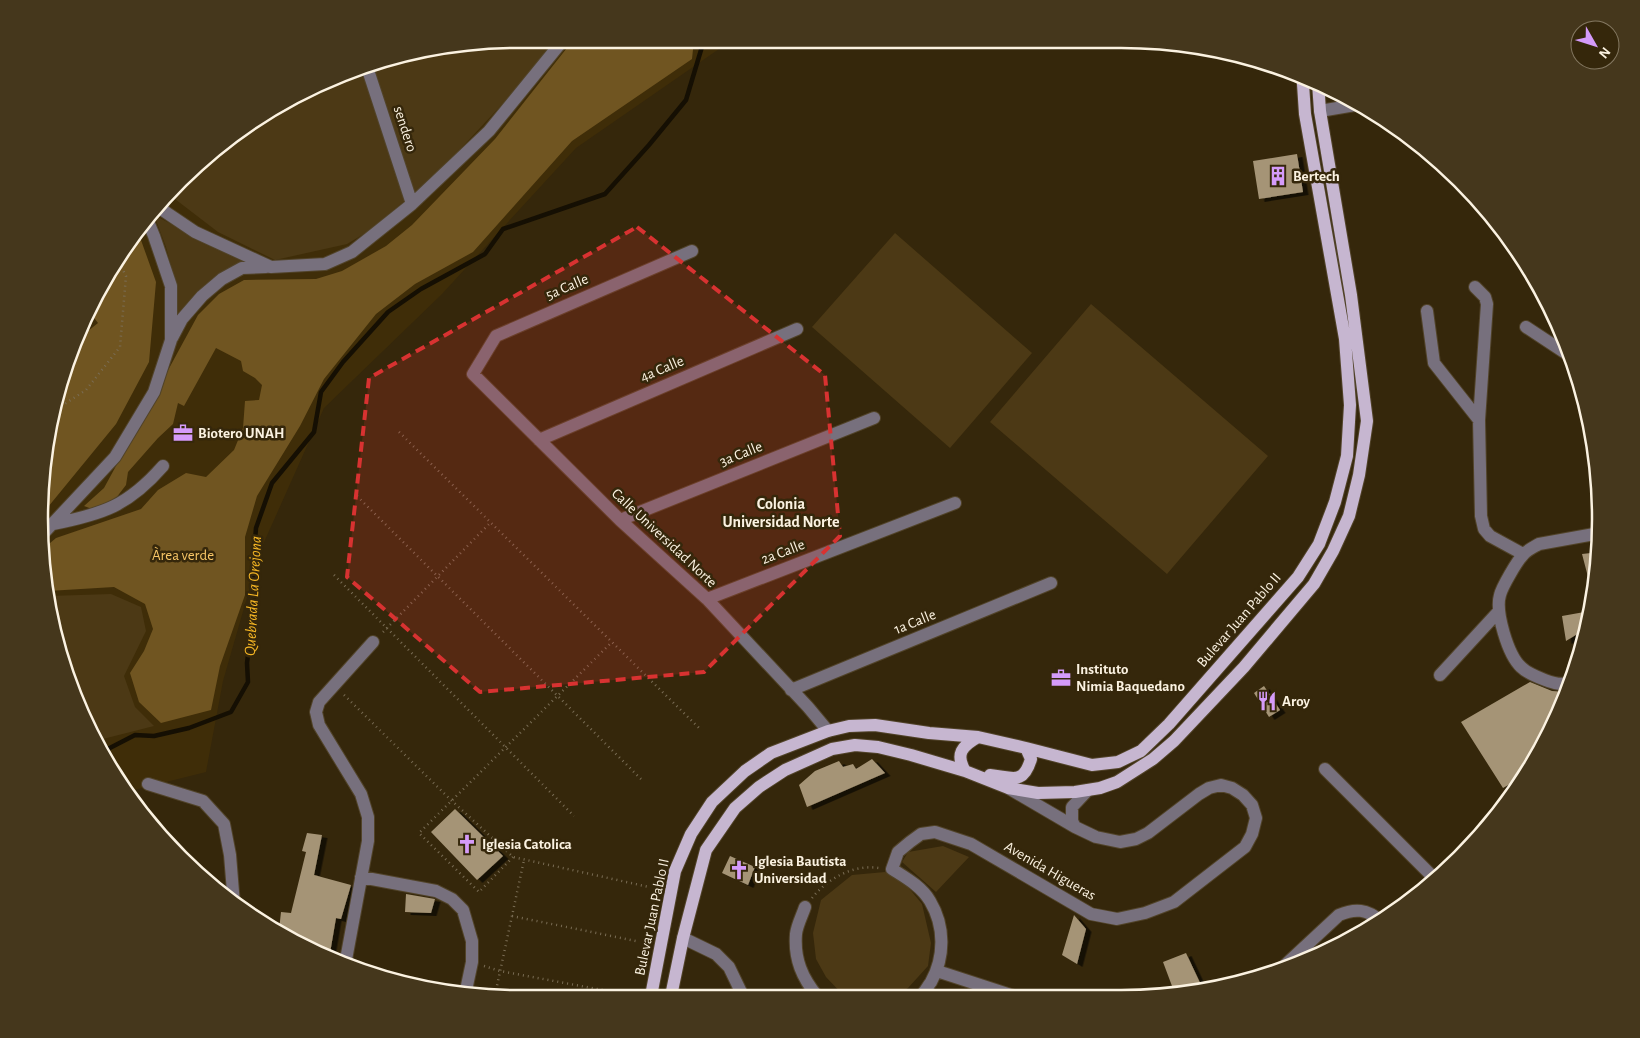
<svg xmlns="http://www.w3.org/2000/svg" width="1640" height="1038" viewBox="0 0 1640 1038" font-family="'Alegreya Sans',sans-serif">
<defs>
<filter id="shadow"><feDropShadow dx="5.5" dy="3" stdDeviation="0" flood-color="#0009"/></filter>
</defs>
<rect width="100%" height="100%" fill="#35270b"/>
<path fill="#3f2d08" d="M519,39l213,1 -156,108 -134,146 -118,114 -63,141 -38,132 -17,91 -80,20 -6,-6 -65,-142 -16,-125 25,-155 74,-138 114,-106z"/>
<path fill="#4c3915" d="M519,39h40l-51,59 -72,77 -69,57 -20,12 -72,16 -57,-28 -47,-36 81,-76 113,-56z
M154,215l90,47 -31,25 -37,35 1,-34 -11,-41z
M895,233l137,120 -82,95 -138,-121z
M1091,304l177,152 -101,118 -177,-152z
M111,594l30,13 5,24 -22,45 11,31 19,19 -55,14 -44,-96 -6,-48z
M943,846l26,11 -33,35 -34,-30 6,-10z
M885,872l19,10 18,22 9,39 -3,23 -20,22 -15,9h-48l-19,-20 -10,-18 -3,-26 8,-33 31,-25z"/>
<path fill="#705521" d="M574,39l120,1 -2,19 -120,82 -99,111 -58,32 -39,30 -52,65 -24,47 -43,70 -12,41v58l-25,71 -9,44 -50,13 -22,-21 -9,-29 14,-22 9,-22 -8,-25 -31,-17 -66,4 -5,-42 13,-11 85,-29 17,-19 28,-17 20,4 28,-27 9,-22 2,-27 14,-1 3,-15 -7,-7 -12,-7 -2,-10 -25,-13 -32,58 -6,-3 -5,21 -15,14 -30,34 -2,13 -13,17 -21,7 -8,-3 20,-18 94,-173 21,-21 25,-14 72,-1 26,-8 44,-25 26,-21 83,-86z
M137,229l19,53 -7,80 -33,62 -77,94 25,-154 14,-25 20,-16 -7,-9z"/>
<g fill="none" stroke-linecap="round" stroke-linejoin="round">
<path stroke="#150f03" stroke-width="4.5" d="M104,751l31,-16 19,1 35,-8 42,-16 17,-30 -1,-19 7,-57 -1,-40 3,-38 16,-45 42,-51 7,-40 22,-30 45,-50 33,-23 64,-35 18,-25 102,-35 44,-49 37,-45 18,-60"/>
</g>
<path fill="#a59476" filter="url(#shadow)" d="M1297,154l6,38 -44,7 -6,-38z
M1600,552l-7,44 -11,-42z
M1590,611l-3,17 -21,13 -4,-25z
M1530,682l22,9 15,1 -15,40 -28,44 -21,12 -42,-66z
M1264,686l16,24 -11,7 -15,-24z
M872,759l13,14 -78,34 -8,-22 16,-14 24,-10 4,6 10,-3 3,5z
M455,809l48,47 -26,24 -46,-48z
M307,833l15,2 -8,40 37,10 -10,34 -5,-1 -7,41 -50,-29 2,-18 10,1 15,-61 -4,-1z
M730,856l25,11 -7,18 -26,-12z
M406,894l29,5 -4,14 -26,-1z
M1074,915l12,14 -9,35 -15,-9z
M1186,953l16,34 -27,7 -12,-32z"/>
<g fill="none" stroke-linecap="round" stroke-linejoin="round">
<defs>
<path id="minor" d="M366,64l46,140
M1320,111l35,-6
M158,207l37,25 76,35 54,-3 27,-12 60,-48 77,-73 75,-92
M692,251l-196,85 -23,38 147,146 87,79 101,108 20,24
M1475,287l10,10 2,7 -8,116 2,96 3,13 6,7 33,18
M1427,311l7,52 45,57
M1526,327l44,29
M172,338l10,-19 20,-23 20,-17 20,-11 24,-1
M539,440l258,-111
M620,520l254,-102
M53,524c50,-10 75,-18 110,-58
M41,536l74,-79 39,-65 17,-52v-54l-17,-50 -7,-17
M707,599l248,-96
M1440,675l59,-64
M1570,682c-8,4 -17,1 -25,-2 -8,-3 -18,-7 -24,-13 -13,-12 -26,-55 -21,-72 2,-8 17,-34 23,-40 4,-5 11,-8 16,-11l61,-11
M791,690l260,-107
M1325,769l112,112
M148,784l55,17 21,23 6,31 4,49
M1075,827l-3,-6v-14l16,-17
M361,877l75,14 16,8 11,11 9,31v21l-7,33
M805,907c-3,9 -8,18 -9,27 -2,25 6,44 22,63
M683,938l33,16 13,13 14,29
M345,965l23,-124v-24l-7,-23 -42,-69 -3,-13 3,-10 54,-60
M1282,968l57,-53c16,-7 28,-6 42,6
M937,971l83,27
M919,997c6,-4 8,-10 12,-15 14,-25 14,-56 -1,-81 -9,-15 -24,-23 -38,-32l6,-17 12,-10 11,-8 14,-2 36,12 120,70 26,5 28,-6 29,-11 71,-55 7,-13 4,-16 -4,-13 -9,-10 -11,-7 -11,-3 -12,3 -10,6 -51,39 -12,6 -16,3 -24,-5 -21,-10 -65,-38"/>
<path id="major" d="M965,771c-10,-17 -3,-25 13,-34
M990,775c22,2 33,11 41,-16l-5,-11
M651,996l24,-125 16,-37 21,-32 33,-31 26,-18 57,-22 21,-5 26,-1 54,8 49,4 48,11 66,17 26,-3 23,-11 28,-27 129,-147 21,-33 16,-42 12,-46 3,-51 -5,-66 -40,-225 -2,-30 1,-9
M671,996l12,-58 23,-88 29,-42 24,-21 26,-17 47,-21 23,-4 23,2 33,8 54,16 43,17 30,5 37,-1 25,-4 17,-6 36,-23 21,-18 70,-74 70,-83 19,-33 16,-35 10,-41 8,-54 -16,-126 -31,-184 -2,-28"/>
</defs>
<use href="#minor" stroke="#514329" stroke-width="14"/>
<use href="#major" stroke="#514329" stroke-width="14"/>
<path stroke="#7a6d55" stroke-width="2.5" stroke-dasharray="1 4" stroke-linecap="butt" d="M57,409l29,-19 34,-43 6,-71 -7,-14
M399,432l300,296
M357,496l284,283
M334,575l240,241
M383,632l108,-110
M344,695l107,105 62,57 136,30
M513,857l-34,35 -60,-59 193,-191
M812,898c16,-20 42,-34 67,-30
M512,916l124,25
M484,966l16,5 124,23
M495,995l29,-135"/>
<use href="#minor" stroke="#77707d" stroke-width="12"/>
<use href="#major" stroke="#c6b6d0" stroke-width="12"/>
</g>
<path fill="#d83231" fill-opacity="0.2" stroke="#d83231" stroke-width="4" stroke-dasharray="10 6" stroke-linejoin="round" d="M637,227l188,148 15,161 -136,136 -224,20 -133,-115 22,-199z"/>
<defs>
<symbol id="building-bare" viewBox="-9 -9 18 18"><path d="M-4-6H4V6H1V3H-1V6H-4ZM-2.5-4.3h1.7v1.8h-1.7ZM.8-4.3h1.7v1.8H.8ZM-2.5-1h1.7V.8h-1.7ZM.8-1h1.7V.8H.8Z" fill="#d59bfa" stroke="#35270b" stroke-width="2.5" paint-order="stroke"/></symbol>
<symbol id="office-bare" viewBox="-9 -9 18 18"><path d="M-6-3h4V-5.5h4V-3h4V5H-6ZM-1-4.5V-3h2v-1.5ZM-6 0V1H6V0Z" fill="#d59bfa" stroke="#35270b" stroke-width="2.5" paint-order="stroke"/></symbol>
<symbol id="restaurant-bare" viewBox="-9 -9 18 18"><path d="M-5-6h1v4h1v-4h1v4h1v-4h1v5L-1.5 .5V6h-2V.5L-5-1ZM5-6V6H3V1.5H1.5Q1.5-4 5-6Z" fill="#d59bfa" stroke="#35270b" stroke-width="2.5" paint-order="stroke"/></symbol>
<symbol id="church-bare" viewBox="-9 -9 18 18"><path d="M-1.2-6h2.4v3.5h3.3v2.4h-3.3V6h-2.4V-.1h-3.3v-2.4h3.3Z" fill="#d59bfa" stroke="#35270b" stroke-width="2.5" paint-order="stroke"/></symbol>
</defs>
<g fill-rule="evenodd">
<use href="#building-bare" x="1264" y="162" width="28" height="28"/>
<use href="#office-bare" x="169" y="419" width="28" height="28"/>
<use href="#office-bare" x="1047" y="664" width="28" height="28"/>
<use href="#restaurant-bare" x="1253" y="687" width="28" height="28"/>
<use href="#church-bare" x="453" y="830" width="28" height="28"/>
<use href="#church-bare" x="725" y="856" width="28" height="28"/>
</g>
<g text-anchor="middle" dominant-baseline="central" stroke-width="5" stroke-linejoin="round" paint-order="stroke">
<g font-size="15" fill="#fbf2e1" stroke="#35270b">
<text transform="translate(405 129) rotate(72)">sendero</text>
<text transform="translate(567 287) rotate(-23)">5a Calle</text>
<text transform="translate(662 369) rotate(-23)">4a Calle</text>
<text transform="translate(741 454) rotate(-22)">3a Calle</text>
<text transform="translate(664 538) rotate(43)">Calle Universidad Norte</text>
<text transform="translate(783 552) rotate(-21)">2a Calle</text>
<text transform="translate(1239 620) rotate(-49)">Bulevar Juan Pablo II</text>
<text transform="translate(915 622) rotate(-22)">1a Calle</text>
<text transform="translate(1050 871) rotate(30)">Avenida Higueras</text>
<text transform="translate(652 917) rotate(-78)">Bulevar Juan Pablo II</text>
</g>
<g font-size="15" font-weight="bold" fill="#fbf2e1" stroke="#35270b" text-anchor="start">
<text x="1293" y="176">Bertech</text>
<text x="198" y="433">Biotero UNAH</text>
<text x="1076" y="669">Instituto<tspan x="1076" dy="17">Nimia Baquedano</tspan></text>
<text x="1282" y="701">Aroy</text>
<text x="482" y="844">Iglesia Catolica</text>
<text x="754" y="861">Iglesia Bautista<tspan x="754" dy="17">Universidad</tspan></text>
</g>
<g font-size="15" fill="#f9c767" stroke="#35270b">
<text x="183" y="555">Àrea verde</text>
</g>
<g font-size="16" font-weight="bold" fill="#fbf2e1" stroke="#35270b">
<text x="781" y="504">Colonia<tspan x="781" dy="18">Universidad Norte</tspan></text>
</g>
<g font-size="16" font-style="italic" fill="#f4b524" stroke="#35270b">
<text transform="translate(253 596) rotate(-87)">Quebrada La Orejona</text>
</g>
</g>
<path d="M0 0H1640V1038H0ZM519 48H1121A471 471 0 0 1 1592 519V519A471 471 0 0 1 1121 990H519A471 471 0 0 1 48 519V519A471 471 0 0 1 519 48Z" fill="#45371c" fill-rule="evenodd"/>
<path fill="none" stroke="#fbf2e1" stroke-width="2.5" d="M519 48H1121A471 471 0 0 1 1592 519V519A471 471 0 0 1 1121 990H519A471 471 0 0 1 48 519V519A471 471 0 0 1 519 48Z"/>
<g transform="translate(1595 45) rotate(129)"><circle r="24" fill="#35270b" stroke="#847861"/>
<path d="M0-4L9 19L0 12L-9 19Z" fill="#d59bfa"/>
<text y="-8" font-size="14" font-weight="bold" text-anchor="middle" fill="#fbf2e1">N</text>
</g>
</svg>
